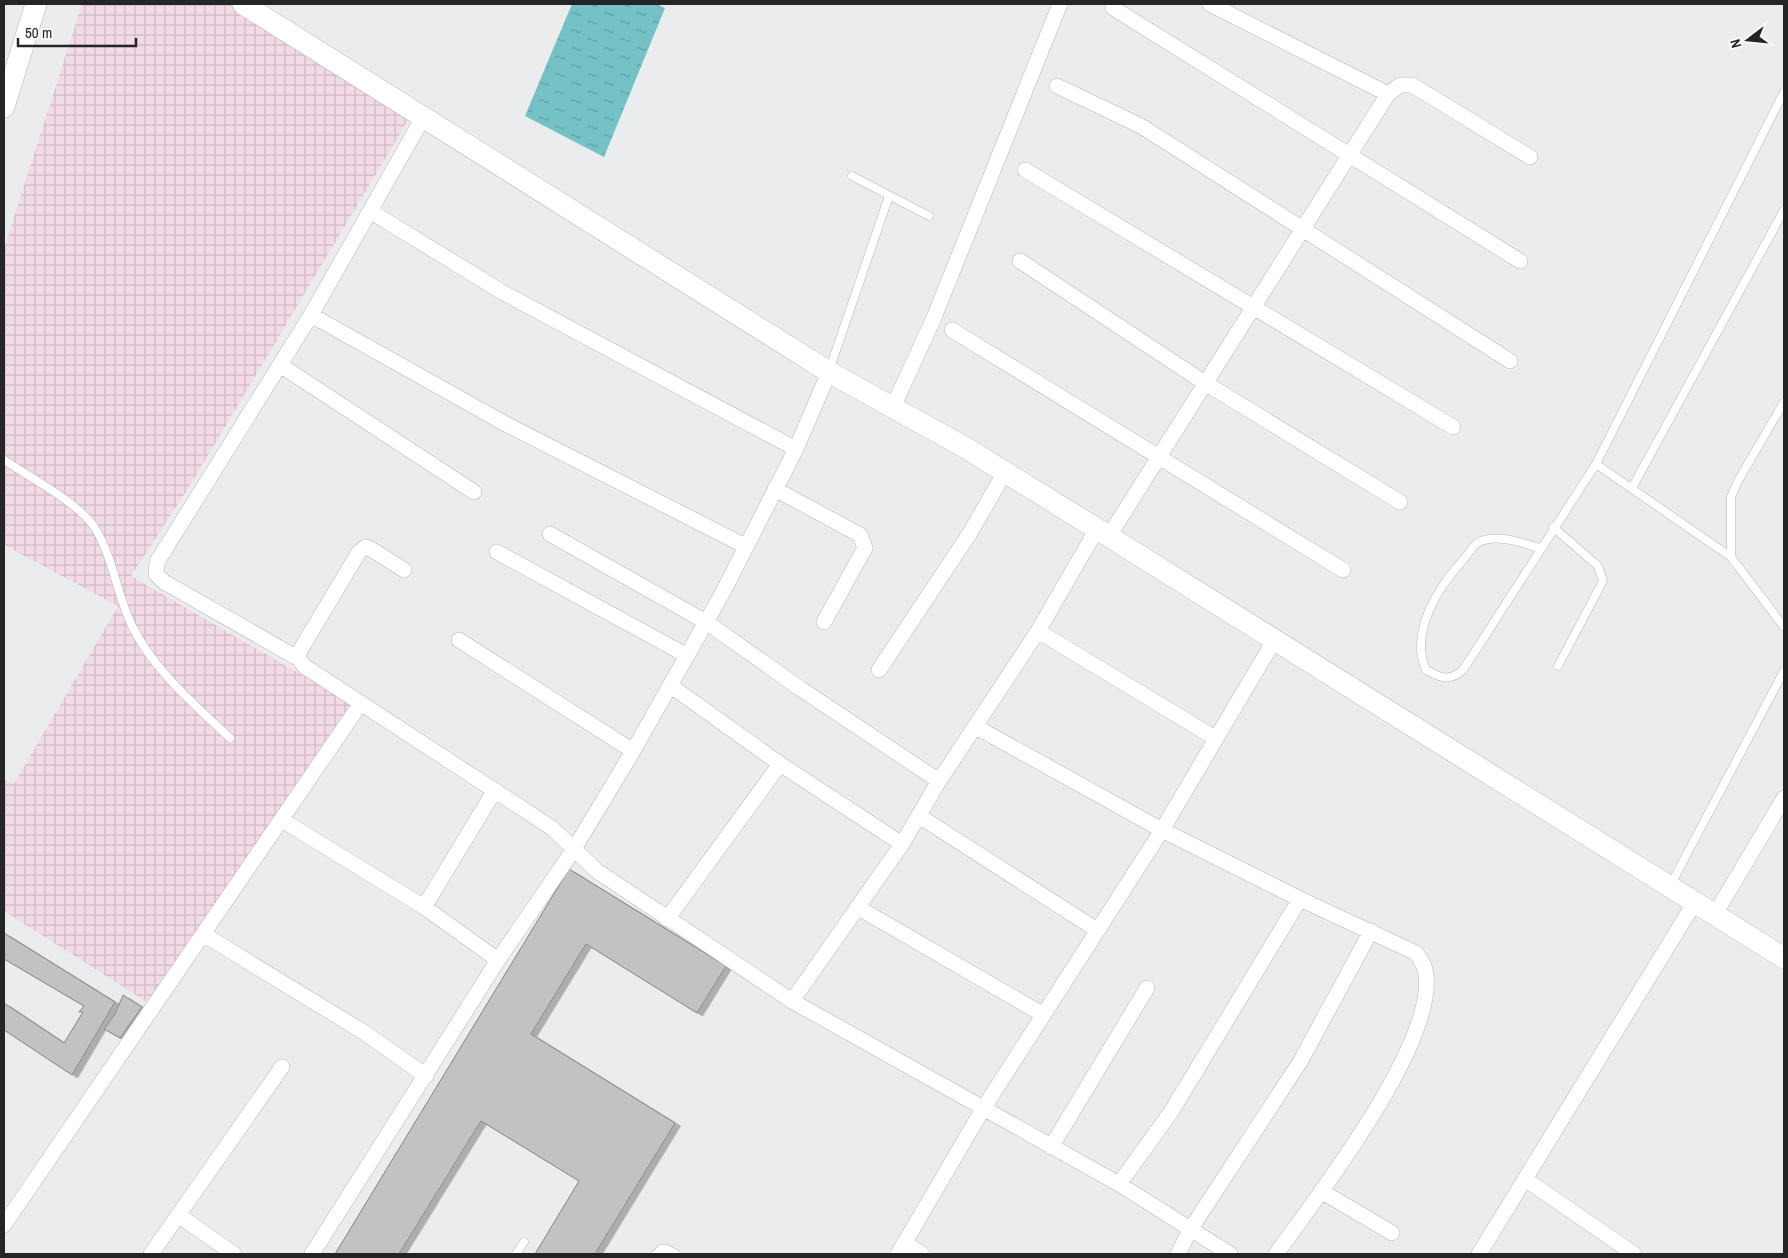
<svg xmlns="http://www.w3.org/2000/svg" width="1788" height="1258" viewBox="0 0 1788 1258" font-family="'Archivo Narrow',sans-serif">
<defs>
<pattern id="industrial-grid" width="8" height="8" patternUnits="userSpaceOnUse" patternTransform="scale(1.25)"><rect width="8" height="8" fill="#f2dae6"/><path d="M0 4h8M4 0v8" fill="none" stroke="#cfbbc5"/></pattern>
<pattern id="water-ripples" width="26" height="14" patternUnits="userSpaceOnUse" patternTransform="scale(1.25)"><rect width="26" height="14" fill="#74c1c6"/><path d="M2 4q2-2 4 0t4 0M15 11q2-2 4 0t4 0" fill="none" stroke="#5f9da1"/></pattern>
<filter id="shadow"><feDropShadow dx="5.5" dy="3" stdDeviation="0" flood-color="#0004"/></filter>
</defs>
<rect width="100%" height="100%" fill="#eaecee"/>
<path fill="url(#industrial-grid)" d="M82,4h149l179,113 -221,370 -58,89 221,128 -205,298 -143,-91v-132l10,5 104,-178 -114,-61v-296z"/>
<path fill="url(#water-ripples)" d="M572,4h84l9,4 -61,149 -79,-41z"/>
<path fill="#c2c1c3" stroke="#858486" filter="url(#shadow)" d="M569,869l157,97 -29,47 -111,-69 -55,90 144,89 -80,131h-60l44,-73 -98,-60 -82,133h-64z
M4,933l111,69 -43,73 -68,-45v-27l60,40 19,-31h-4l5,-6 -80,-47z
M123,995l19,12 -22,31 -16,-9 11,-15z"/>
<g fill="none" stroke-linecap="round" stroke-linejoin="round">
<defs>
<path id="lane" d="M852,176l77,40
M829,371l60,-175
M4,460c24,16 76,44 91,68 19,31 22,70 39,102 22,42 62,76 96,108
M1596,464l135,93 53,70
M1632,488l152,-278
M1553,527l45,39 5,15 -45,85
M1540,548c-18,-5 -43,-15 -61,-6 -6,3 -11,12 -15,17 -25,27 -55,73 -38,111 15,8 23,12 37,0l133,-206 188,-372
M1731,557v-60l7,-16 46,-79
M1671,884l113,-213
M516,1254l8,-12
M656,1254l5,-5h6l9,5"/>
<path id="street" d="M1210,4l178,90
M1113,8l407,253
M1057,86l84,40 369,235
M1025,170l428,257
M370,211l132,81 294,157
M1020,261l185,122 195,119
M311,315l191,107 243,124
M952,330l391,240
M280,365l194,127
M893,407l40,-87 127,-316
M775,489l85,46 5,13 -41,74
M550,534l156,88 95,67 138,92
M1109,536l279,-442 12,-9h12l118,72
M497,552l189,103
M404,570l-33,-21 -5,-2 -7,5 -61,102 1,5 5,7 248,162 45,43 195,130 327,183 111,70
M1038,631l177,107
M459,640l174,111
M299,659l-135,-77 -8,-8 1,-12 154,-247 113,-199
M879,670l91,-137 35,-61
M671,686l109,78 122,80
M976,727l186,103 138,69 116,54c3,4 6,9 8,13 22,66 -109,234 -148,288
M919,816l178,114
M282,820l142,87 74,53
M424,907l71,-117
M857,907l185,107
M1715,914l69,-116
M667,919l113,-155
M203,934l162,99 61,43
M792,1001l110,-157 37,-63 99,-150 59,-102
M1051,1147l96,-159
M1525,1179l109,75
M1119,1184l52,-72 129,-213
M1321,1191l71,42
M178,1215l56,39
M4,1225l357,-522
M904,1243l18,11
M151,1254l131,-187
M312,1254l186,-294 76,-111 59,-98 90,-159 73,-143 33,-77
M898,1254l85,-145 179,-279 113,-191
M1178,1254l12,-24 110,-168 71,-131
M1479,1254l216,-352"/>
<path id="secondary" d="M243,4l586,368 137,76 131,81 687,429
M4,107l32,-103"/>
</defs>
<use href="#lane" stroke="#b7b8bb" stroke-width="9"/>
<use href="#street" stroke="#b7b8bb" stroke-width="16"/>
<use href="#secondary" stroke="#b7b8bb" stroke-width="22"/>
<use href="#lane" stroke="#fff" stroke-width="8"/>
<use href="#street" stroke="#fff" stroke-width="15"/>
<use href="#secondary" stroke="#fff" stroke-width="21"/>
</g>
<rect width="1788" height="1258" fill="none" stroke="#252526" stroke-width="10"/>
<g transform="translate(1748 40) rotate(254)" stroke="#f7f9fc" stroke-width="4" paint-order="stroke">
<path d="M0-4L9 19L0 12L-9 19Z" fill="#252526"/>
<text y="-8" font-size="14" font-weight="bold" text-anchor="middle" fill="#252526">N</text>
</g>
<path d="M18 38v8h118v-8" fill="none" stroke="#252526" stroke-width="2.5"/>
<text x="25" y="38" font-size="15" fill="#252526" stroke="#f7f9fc" stroke-width="4" paint-order="stroke">50 m</text>
</svg>
